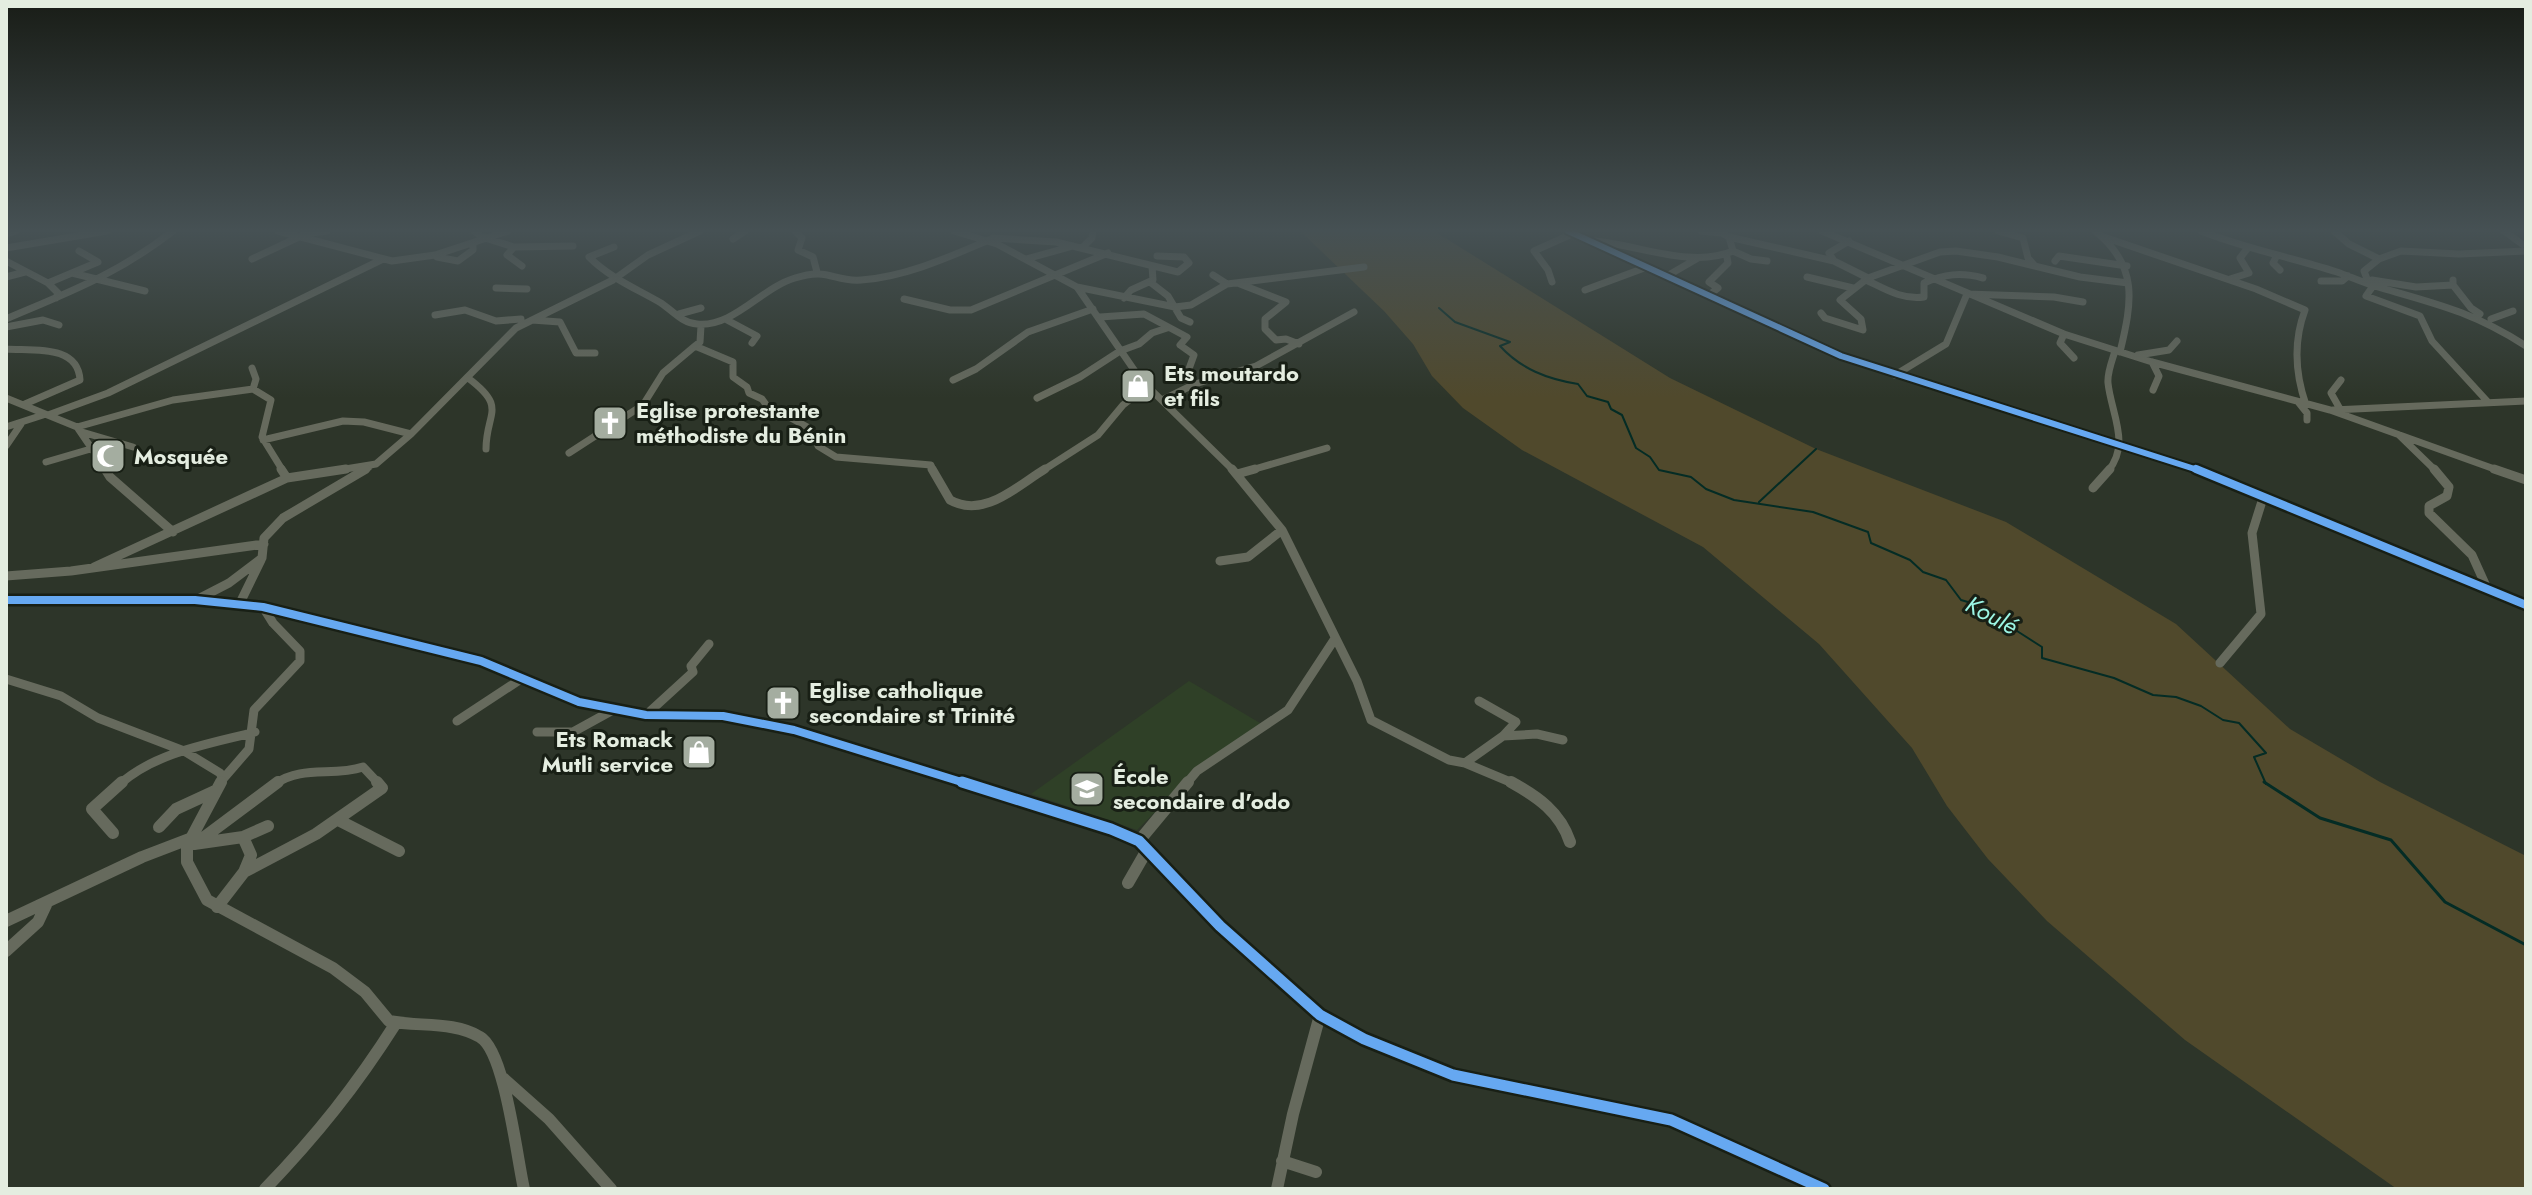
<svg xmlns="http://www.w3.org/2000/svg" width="2532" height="1195" viewBox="0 0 2532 1195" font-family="Jost,sans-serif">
<rect width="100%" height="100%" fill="#2d3529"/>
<path fill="#2f4027" d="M1189,681l76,45 -67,43 -61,61 -106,-36z"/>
<path fill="#50492c" d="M1300,231h134l236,147 146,71 190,73 170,102 114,105 90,53 146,74v333h-129l-212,-149 -138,-119 -59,-62 -41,-53 -35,-58 -93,-104 -116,-97 -181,-97 -59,-42 -31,-32 -19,-32 -29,-33z"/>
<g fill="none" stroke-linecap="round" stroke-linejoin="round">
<path stroke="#042c25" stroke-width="2" d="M1439,308l16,14 55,20 -10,4c21,23 47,33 78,38l9,12 21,6 3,7 11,6 14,33 14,9 9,13 32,7 15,12 28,11 79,12 55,20 3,11 39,17 13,12 23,8 15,20 17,5 8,12 24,3 7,11 25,16v11l72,20 39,17 23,2 25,9 22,14 16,3 27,30 -12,4 12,27
M1759,502l57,-53"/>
<path stroke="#042c25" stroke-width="3" d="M2264,782l56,36 71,22 54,62 81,43"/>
<path stroke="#666a5d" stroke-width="7" d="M278,231l114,30 43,-6 73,-24
M474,231l8,6 32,10 -7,8 15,11
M795,231l7,7 -4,12 15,7 4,15
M954,231l43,13 80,43 64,93 93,91
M1568,231l273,125 360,115
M1701,231l21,2
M1724,231l-2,2 7,4 105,24
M1822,231l242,103 88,28 178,48 170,61
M1998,231l25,7 5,20 7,8
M2095,231c44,35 37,71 25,121
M2201,231c45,18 90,26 136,41 14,5 27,11 41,15 59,17 95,25 148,59
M2334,231l15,13 30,15
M2504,231l18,13
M6,234l10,-3
M304,234l23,-3
M1729,237l4,14 18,8 16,2
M2104,237l152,52 49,21c-12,32 -10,63 1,95
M993,238l63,4 122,30 11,-9 -5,-6 -27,-1
M733,239l12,-8
M1593,241c44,3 98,28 140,10
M1849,241l-20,12 5,8 34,17
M514,247l59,-1
M614,247l-25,10c21,21 46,31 72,46 12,8 21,20 36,21 36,4 64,-36 98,-46 34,-11 38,4 66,2 44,-3 88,-23 128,-40
M6,248l101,-17
M1082,248l10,-10 1,-7
M437,257l21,4 15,-11v-6
M2276,257l-3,6 7,7
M252,259l49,-23
M1026,259l47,-13
M6,261l42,22
M2055,261l4,-5 68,10
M72,273l73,18
M1213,275l14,9
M1667,276l31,-18
M6,277l19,-5
M1807,277l46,11
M2230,279l19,-6 -9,-15 7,-9
M2367,279l-3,-8 15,-12 22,-8 58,3 67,-3
M1866,280c19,9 36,20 58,17v-14c20,-9 37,-11 59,-5
M2372,280l44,7 37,-2v-5
M2321,281h21l6,-5
M1150,282l18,14 13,22 9,4
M1552,282l-4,-12 -14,-19 40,-18
M1240,284l46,18 -21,17v10l11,11 10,-1 13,5
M2453,285l18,23 9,6
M2373,286l-7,10 54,20 12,25 55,60
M1077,287l98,20 16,-2 36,-21 137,-17
M496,288l31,1
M1585,290l62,-23
M1708,296l10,-8 -9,-6 19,-19 -1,-6
M56,298l2,-5 -10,-10 50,-21 -19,-11
M1124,298l7,-8 22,-10 -1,-14
M904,299l46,11h21l137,-57
M1821,313l4,5 38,12 -2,-11 -21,-19 28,-22 72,-26 16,-1 42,6 82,20 48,6
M679,314l22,-6
M435,315l30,-5 31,11 25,-2
M1100,317l44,-3 43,23 -7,8 14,10 -8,22 9,7
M6,319c63,-27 112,-45 167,-88
M2491,319l22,-8
M532,320l28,2 16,31h19
M727,320l30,16 -5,7
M701,326l-1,16 -5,4 38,16v15l14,10 2,6 13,6 10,14 17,4 22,12 7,17 18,11 95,8 2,6
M6,327l37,-7 16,5
M2064,334l-4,9 14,15
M6,349c27,2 72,-5 74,31l-55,24
M2138,355l31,-5 8,-9
M2152,362l7,14 -6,14
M252,368l4,11 -3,10
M1895,375l51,-31 21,-50 87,3 29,5
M468,378c40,30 18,34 18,71
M953,380l23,-11 52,-37 65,-23
M6,398l71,29 30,44
M1037,398l43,-21 40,-26 19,-7 13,-11 15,-5
M1162,400l33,-16 61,-18 98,-54
M2299,403l8,10v7
M2340,409l-9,-16 10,-13
M2333,410l193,-9
M48,415l60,-22 273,-133
M6,427l37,-12
M77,427l96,-27 80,-11 18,11 -9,37 21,34
M82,432l51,15
M2399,435l37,36
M263,440l80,-19 21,1 47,12
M6,446l15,-22
M569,453l74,-48 20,-32 32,-27
M46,462l48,-14
M333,471l43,-7 35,-30 105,-106 97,-48 35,-25 52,-24
M363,471l6,-4
M1042,471l56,-36 25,-30 24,-19
M1248,471l79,-23
M2108,471c23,-27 3,-58 0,-88 -1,-10 4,-22 7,-32"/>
<path stroke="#666a5d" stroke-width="9" d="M105,469l5,8 63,55
M281,469l6,9
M932,469l18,31c34,19 67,-14 95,-31
M1232,469l50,61 75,151 14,39 78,40 16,3 38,-27 13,-14 -37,-21
M2196,469l330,136
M2434,469l15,18 -2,9 -18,10v7l43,42 14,31
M2494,469l32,11
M1237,474l18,-5
M2093,488l17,-19
M1220,561l28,-4 34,-27
M94,567l193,-89 59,-9
M6,576l65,-5 193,-27
M198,599l31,-16 33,-25 2,-20 19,-20 83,-49
M6,600h189l68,7 218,54 98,41 67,13 77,1 71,14 174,54
M240,603l21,-43
M2220,663l41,-49 -9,-81 11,-35
M6,679l55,17 37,22 86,33 36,22 3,6 -3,5
M646,715l47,-43 -2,-6 18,-22
M457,721l64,-42
M537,732h36l40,-22
M1503,736l34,-2 26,6
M1465,763l50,21
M223,779l26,-30 5,-39 46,-49v-10l-27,-28 -10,-16
M120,784c36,-32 89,-40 135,-52
M275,784c28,-19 57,-7 88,-17l16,17
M1186,784l11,-13 91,-61 46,-70"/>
<path stroke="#666a5d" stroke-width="12" d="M221,782l-34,64v16l20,38 126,68 32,24 24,29c29,6 65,0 91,16 25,14 37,122 44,152
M962,782l149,47 28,12 81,85 100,89 44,24 89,36 218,45 153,69
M1511,782c27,15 49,30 59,60
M340,821l59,30
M159,827l17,-18 39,-18
M113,833l-21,-24 30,-27
M243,837l25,-11
M1139,841l49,-59
M194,844l49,-7 8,18 -7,17 -27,35
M195,844l83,-62
M244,872l72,-38 66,-46 -5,-6
M1128,883l19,-33
M6,921l136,-64 47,-18
M6,951l32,-29 8,-17
M503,1078l46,41 62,70
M1282,1161l34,11
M265,1189c52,-54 91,-103 131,-166
M1277,1189l16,-75 27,-99"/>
<defs>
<path id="cycleway-far2" d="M1568,231l273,125 360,115"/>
<path id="cycleway-far1" d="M2196,469l330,136
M6,600h189l68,7 218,54 98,41 67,13 77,1 71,14 174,54"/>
<path id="cycleway" d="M962,782l149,47 28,12 81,85 100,89 44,24 89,36 218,45 153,69"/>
</defs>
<use href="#cycleway-far2" stroke="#181f15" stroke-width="10"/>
<use href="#cycleway-far1" stroke="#181f15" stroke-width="13"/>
<use href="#cycleway" stroke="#181f15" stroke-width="16"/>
<use href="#cycleway-far2" stroke="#66a8f1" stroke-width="6"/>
<use href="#cycleway-far1" stroke="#66a8f1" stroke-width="8"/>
<use href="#cycleway" stroke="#66a8f1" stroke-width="11"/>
</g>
<linearGradient id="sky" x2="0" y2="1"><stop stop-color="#191d17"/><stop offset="0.58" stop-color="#465154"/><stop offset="1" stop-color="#465154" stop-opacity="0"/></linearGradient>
<rect width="2532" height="398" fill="url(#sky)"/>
<defs>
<symbol id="shop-square" viewBox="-11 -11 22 22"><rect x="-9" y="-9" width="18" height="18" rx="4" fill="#a4ada0" stroke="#181f15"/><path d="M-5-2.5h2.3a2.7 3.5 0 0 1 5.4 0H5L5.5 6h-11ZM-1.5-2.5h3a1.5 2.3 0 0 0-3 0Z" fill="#fff"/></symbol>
<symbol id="church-square" viewBox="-11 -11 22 22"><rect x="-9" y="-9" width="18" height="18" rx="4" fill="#a4ada0" stroke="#181f15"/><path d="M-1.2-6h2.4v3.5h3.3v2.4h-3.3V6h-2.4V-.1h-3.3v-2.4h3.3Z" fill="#fff"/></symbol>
<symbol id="mosque-square" viewBox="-11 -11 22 22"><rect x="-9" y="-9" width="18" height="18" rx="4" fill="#a4ada0" stroke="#181f15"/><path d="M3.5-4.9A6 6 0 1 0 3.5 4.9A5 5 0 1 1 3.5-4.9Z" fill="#fff"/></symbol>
<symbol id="school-square" viewBox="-11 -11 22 22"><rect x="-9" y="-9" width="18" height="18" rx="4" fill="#a4ada0" stroke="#181f15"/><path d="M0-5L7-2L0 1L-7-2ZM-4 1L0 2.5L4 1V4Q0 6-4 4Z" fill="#fff"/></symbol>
</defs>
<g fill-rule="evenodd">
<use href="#shop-square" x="1118" y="366" width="40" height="40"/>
<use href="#church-square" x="590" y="403" width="40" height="40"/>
<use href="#mosque-square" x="88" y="436" width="40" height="40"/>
<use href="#church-square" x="763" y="683" width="40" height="40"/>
<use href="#shop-square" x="679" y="732" width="40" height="40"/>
<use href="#school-square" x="1067" y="769" width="40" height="40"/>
</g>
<g text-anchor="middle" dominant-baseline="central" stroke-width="6" stroke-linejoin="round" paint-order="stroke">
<g font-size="22" font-weight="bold" fill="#e4ede0" stroke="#181f15" text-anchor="start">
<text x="1164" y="373">Ets moutardo<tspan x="1164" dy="25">et fils</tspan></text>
<text x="636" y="410">Eglise protestante<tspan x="636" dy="25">méthodiste du Bénin</tspan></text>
<text x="134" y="456">Mosquée</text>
<text x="809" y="690">Eglise catholique<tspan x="809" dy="25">secondaire st Trinité</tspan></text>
<text x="673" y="739" text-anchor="end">Ets Romack<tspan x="673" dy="25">Mutli service</tspan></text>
<text x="1113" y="776">École<tspan x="1113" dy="25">secondaire d'odo</tspan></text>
</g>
<g font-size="24" font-style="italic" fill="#9cf6e5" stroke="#181f15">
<text transform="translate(1992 615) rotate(28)">Koulé</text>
</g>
</g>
<rect width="2532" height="1195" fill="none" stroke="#e4ede0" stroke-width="16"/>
</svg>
